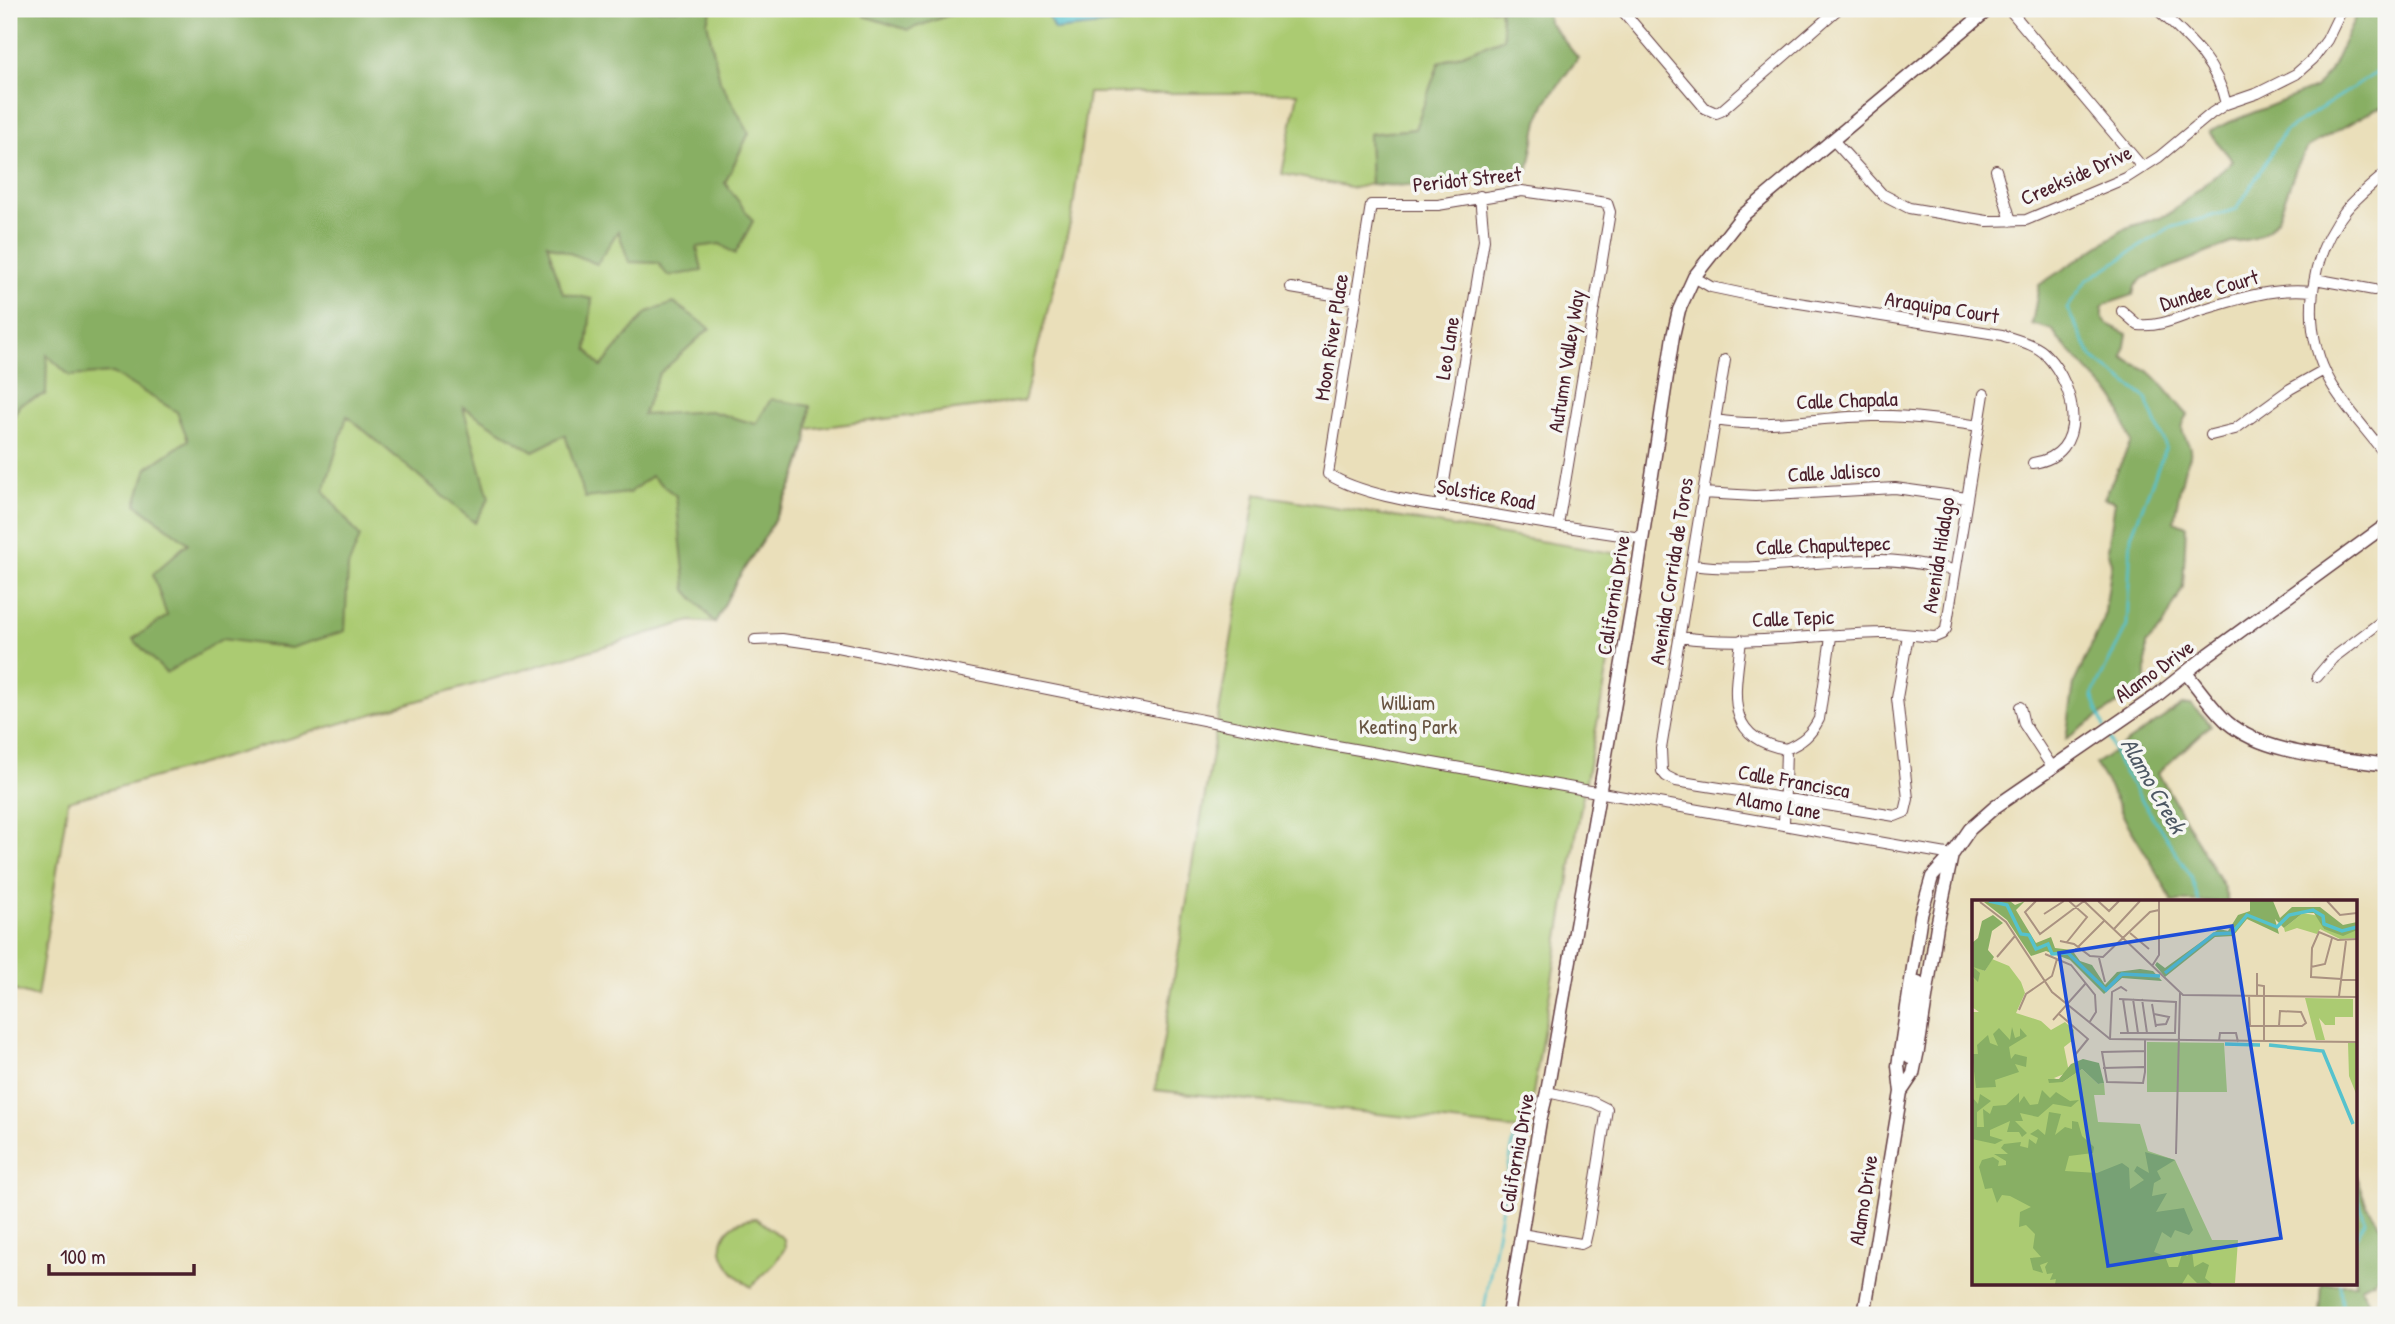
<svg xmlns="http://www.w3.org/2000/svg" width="2395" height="1324" viewBox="0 0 2395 1324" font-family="'Patrick Hand',sans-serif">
<rect width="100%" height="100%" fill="#f6f6f2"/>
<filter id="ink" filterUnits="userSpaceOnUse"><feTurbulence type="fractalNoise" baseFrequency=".0143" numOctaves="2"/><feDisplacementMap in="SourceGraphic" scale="14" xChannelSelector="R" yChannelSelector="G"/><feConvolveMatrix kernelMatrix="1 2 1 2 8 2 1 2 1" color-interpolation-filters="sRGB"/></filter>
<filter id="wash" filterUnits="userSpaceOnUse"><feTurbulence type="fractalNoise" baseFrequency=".00686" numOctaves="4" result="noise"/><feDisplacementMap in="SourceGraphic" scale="28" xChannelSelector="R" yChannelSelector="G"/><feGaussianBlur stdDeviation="1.57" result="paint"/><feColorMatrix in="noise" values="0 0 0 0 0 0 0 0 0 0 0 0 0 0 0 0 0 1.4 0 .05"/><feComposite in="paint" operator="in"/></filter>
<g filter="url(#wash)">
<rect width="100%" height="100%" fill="#eadfba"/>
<path fill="#abcb72" stroke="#7a754e" stroke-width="2" d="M9,9h1491l4,29 -65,25 -24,66 -46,5 2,50 -16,4 -73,-14 16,-81h-210l-16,123 -48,185 -216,28c-5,56 -43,103 -71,150 -8,14 -15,29 -22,44l-24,-2 -503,147 -120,33 -31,196 -28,-8z
M1256,494l368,61 -19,128 -24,123 -54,324 -372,-40z
M756,1218l28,21 1,9 -10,15 -24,24c-8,-6 -16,-11 -21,-19 -19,-26 -2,-48 26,-50z"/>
<path fill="#88af64" stroke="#696748" stroke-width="2" d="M9,9h703l-5,13 13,59 29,52 -24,50 28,38 -18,33 -15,-10 -23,3 5,24 -34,5 -10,-13 -29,-1 -11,-31 -21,33 -50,-20 16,49 29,6 -5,50 14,18 46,-55 27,-9 36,25 -51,46 -16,41 67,-4 46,13 15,-25 39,7 -3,35 -12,38 -29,56 -29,45 -22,43 -29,-33 -10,-94 -25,-20 -22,17 -44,5 -20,-63 -32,16 -70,-44 26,91 -14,25 -128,-107 -23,75 36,46 -12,30 -3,64 -54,17 -69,-9 -56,34 -33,-34 34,-23 -14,-42 35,-31 -52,-39 11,-36 41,-28 -11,-28 -65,-39 -42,3 -23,-21 -1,39 -26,10 -11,23z
M864,9h102l-58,21 -44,-14z
M1500,9h47l1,12 30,37 -32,44 -8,19 -10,51c-55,6 -101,18 -157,12l-2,-50 46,-5 24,-66 65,-25z
M2359,9h27v98l-12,3 -66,37 -12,21 -18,50 -9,11 -14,9 -21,4 -91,36 -8,8 -2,9 -27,9 -4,4v9l5,7 20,10 -4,23c8,7 17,8 25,14 14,10 27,31 40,44 -15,21 5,23 2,41 -1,5 -5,10 -6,15 -4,17 -7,33 -10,50l12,5 -3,61 -21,41 -16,16v40l-80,55 8,-56 30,-65 8,-55 -4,-14 7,-48 -11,-3 27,-56 -15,-42 -58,-61 -5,-9 -21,-6 7,-39 87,-57 43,-14 64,-53 -24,-29 16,-8 90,-36 15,-17z
M2182,705h9l20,20 -53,48 65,113 5,16h-56c-12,-29 -30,-53 -46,-81 -10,-19 -18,-39 -31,-57z
M2355,1174l12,32 15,21 -1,24 5,5v12l-12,13 -14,6 15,25 6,3h-61l2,-31h33z"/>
<path fill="#55c2cd" stroke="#50707c" stroke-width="2" d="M1046,9h89l7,2 3,6 -5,4 -84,9 -3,-2z"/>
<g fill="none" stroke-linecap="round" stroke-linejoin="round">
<path stroke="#55c2cd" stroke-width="2.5" d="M2104,727l-12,-32 35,-69 4,-90 35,-89 -20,-49 -54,-41 -25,-48 19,-28 83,-53 68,-19 47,-77 101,-65 -1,-34 2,-12
M2108,736l11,29 72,111 8,26
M2355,1185l10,36 -10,17
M2340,1284l3,31
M1483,1315l30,-173 4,-7"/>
</g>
</g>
<g filter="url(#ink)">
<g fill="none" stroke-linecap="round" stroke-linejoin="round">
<defs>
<path id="minor" d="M1621,9l84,99 11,5 5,-2 117,-102
M2009,9l134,159
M2157,9c30,28 60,53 69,95
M1834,141l48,53 27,14 78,13 39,-1 100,-42 33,-21 53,-44 14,-9 32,-11 38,-19 17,-15 14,-19 15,-31
M1996,170l15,51
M2386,173c-14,12 -28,23 -40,37 -38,47 -46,120 -15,173 15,26 38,49 55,73
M1694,277l17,10 43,9 248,39c14,5 34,9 44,20 31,32 44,100 -13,108
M2315,279l59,11
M1291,288l66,11
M2122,311l16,14c22,2 37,-6 57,-13 39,-12 76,-25 117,-21
M1725,360l-64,389 1,22 4,5 10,5 219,35 10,-4 3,-13 -11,-101 11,-63
M1716,420c51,9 104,-3 156,-4 36,-1 71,4 107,10
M2211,435l24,-6 55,-40 34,-19
M2377,443l9,-8
M1703,493l52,3 140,-8 72,10
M1440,506l44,-266 -4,-44
M1558,525l52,-313 -3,-9 -85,-12 -84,14h-67l-43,269c36,23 101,30 144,37 56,10 113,19 169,27
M1692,565c61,8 122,-5 183,-5 27,-1 54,6 80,10
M1680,637c66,10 134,-3 201,-4 18,-1 36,3 54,4l7,-3 4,-5 38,-235
M755,640l27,-1 55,8 466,93 649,115
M1741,640c-5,49 -20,98 45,109 16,-7 25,-14 33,-30l12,-82
M2317,677l16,-19 53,-40
M2020,707l4,17 28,43
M1784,825l2,-76
M1521,1234l60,10 4,-2 3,-13 19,-120 -14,-7 -46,-10"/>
<path id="tertiary" d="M2186,673c13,16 26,35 41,49 39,34 110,35 159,43
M1508,1315l32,-194 7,-29 87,-498 39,-258 6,-26 15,-33 48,-61 247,-207"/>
<path id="secondary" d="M1910,1058l8,-75
M1901,1092l12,-18 5,-24 19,-124 15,-71
M1864,1315l37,-223 -3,-26 23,-151 11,-38 20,-22 18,-26 25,-22 160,-110 54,-43 177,-129"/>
</defs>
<use href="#minor" stroke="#623c40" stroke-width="12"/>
<use href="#tertiary" stroke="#623c40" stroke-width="15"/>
<use href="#secondary" stroke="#623c40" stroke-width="15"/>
<use href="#minor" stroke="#fff" stroke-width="10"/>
<use href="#tertiary" stroke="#fff" stroke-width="12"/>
<use href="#secondary" stroke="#fff" stroke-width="12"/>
</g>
</g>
<g text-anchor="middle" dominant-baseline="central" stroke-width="7" stroke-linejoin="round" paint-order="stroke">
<g font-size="21" fill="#4a1f2b" stroke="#f6f6f2">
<text transform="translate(2076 175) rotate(-24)">Creekside Drive</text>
<text transform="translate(1467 179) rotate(-6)">Peridot Street</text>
<text transform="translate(2209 290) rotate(-16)">Dundee Court</text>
<text transform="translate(1942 307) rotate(9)">Araquipa Court</text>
<text transform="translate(1331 337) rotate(-81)">Moon River Place</text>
<text transform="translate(1447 348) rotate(-81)">Leo Lane</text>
<text transform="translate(1566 361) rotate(-81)">Autumn Valley Way</text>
<text transform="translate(1847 400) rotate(-2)">Calle Chapala</text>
<text transform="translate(1834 472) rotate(-3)">Calle Jalisco</text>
<text transform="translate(1486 494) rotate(10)">Solstice Road</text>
<text transform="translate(1823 545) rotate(-2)">Calle Chapultepec</text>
<text transform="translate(1938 555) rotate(-81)">Avenida Hidalgo</text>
<text transform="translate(1671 571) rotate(-81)">Avenida Corrida de Toros</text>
<text transform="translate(1613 595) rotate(-81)">California Drive</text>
<text transform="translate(1793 618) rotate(-2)">Calle Tepic</text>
<text transform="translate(2154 671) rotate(-36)">Alamo Drive</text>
<text transform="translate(1794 781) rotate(10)">Calle Francisca</text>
<text transform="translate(1779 805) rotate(10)">Alamo Lane</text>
<text transform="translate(1516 1153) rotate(-80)">California Drive</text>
<text transform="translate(1863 1200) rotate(-81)">Alamo Drive</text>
</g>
<g font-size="21" fill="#675340" stroke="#f6f6f2">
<text x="1408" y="702">William<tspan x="1408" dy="24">Keating Park</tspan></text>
</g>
<g font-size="23" font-style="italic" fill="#4e5864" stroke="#f6f6f2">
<text transform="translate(2154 785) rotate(60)">Alamo Creek</text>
</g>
</g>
<g transform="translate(1972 900)">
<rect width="385" height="385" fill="#eadfba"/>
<path d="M331,13l16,3 5,13 33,1v8l-17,1 -20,-10 -3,5 -20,-6 -12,4 -1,-4zM20,59l17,7 12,16 4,11 -9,20 25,8 10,9 14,-8 9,8 -1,10 -9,7 5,25 -15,6 9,4 19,-13 16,15 6,-1 1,12h-11l4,27 42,2 8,27 27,9 37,80h26l-3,43 -263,1v-272h7l-7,-5v-31l2,4 -1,-14 12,5zM333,98l48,1v18h-18v8h-10l-6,-7 6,22h-9zM175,142l77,1 3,49h-80zM376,143h9v53l-8,-20z" fill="#abcb72"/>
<path d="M38,1l5,4 10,-4 -9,9 20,33 15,-6 4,11 17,2 8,11 12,4 13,20 12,-13 23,-3 13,2 9,10 -40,-3 -18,16 -34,-34 -24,-9 -15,5 -24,-36 -23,-18zM278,1h23l7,17 12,-11h28l23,18 14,-3v8l-14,6 -19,-7 -10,-16h-11l-19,15 -9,-9 4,15 -32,-15 -14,17 -18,1 -50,40 -10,-12 2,-3 8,6 54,-39 9,2 10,-16 12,-4zM21,15l10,8 -11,8 -4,19 6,7 -9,14 -12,-4 7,6 -2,9 -6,-6v-33l6,-5 4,-17zM40,127l3,11 5,-2v-8l7,8 -18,11 2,12 4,-5 12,3 -1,10 -11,-3 4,8 -24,8 1,7 -20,1 -4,-34h6l-1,-9 11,-10 2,8 8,3 -5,-12 6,-6 11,12zM111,159l16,4 5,20 -6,1 -16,-15 -19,13 -14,1 -1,-4h11l12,-15zM70,190l8,8 6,-6 14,9 9,-1 -8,7 -18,-3 -15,13 -18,-4 3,8h-8l12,12 -5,4 -3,-5h-12l3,-11 -20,9v6l13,4 -8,4 -23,-5v-42l6,7 2,-10 11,7 -14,11v15h7l-1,-18 7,5 3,-8 13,-1 13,-12v10l5,-7 6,9 8,-1zM77,212l12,2 -6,21 10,-8 7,2v-8l6,1 4,14 12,11 -1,6 -24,3 -4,15 32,2 25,-10 7,5 1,21 14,-9 -10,-9 3,-5 12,7 -4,-21 30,8 -18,11 4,8 -7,4 -2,13 15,-3 -11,19 28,-4 9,22 -4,5 -14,-5 -4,8 -9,-6 -8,20 11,4 4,11h9l5,-16 4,5 5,-5 2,16 9,-5 6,3 -4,13 7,6 -15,-1 -9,-9 -6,10h-127l1,-5 -6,1 3,-7 -6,1 -2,-7 3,-5 -8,3 3,8 -10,-3 -3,-12 11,-1 -8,-9 2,-14 -9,-9 -7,2 1,-15 11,-5 -21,-11 -8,-1 -5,8 -5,-15 -7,1 -6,-22 3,-7 11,-3 6,4 -1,5 8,-1v-4l-12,-7h14l-7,-6 3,-4 17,-2 -1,4 8,2 1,-9 7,5 2,-6 -8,-4 8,-5 7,6z" fill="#88af64"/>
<path fill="none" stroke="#55c2cd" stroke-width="3.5" d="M17,1l18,4 14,29 8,1 7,14 12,-5 4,10 16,-1 38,37 16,-16 38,2M193,73l49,-39 18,-1 15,-18 30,12 12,-12 24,-5 10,6 1,8 18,7 15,-4M253,144l35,1M297,145l54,6 30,73"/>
<path fill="none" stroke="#aa9281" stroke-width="2" d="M64,1l-11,11 15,22 44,-33M112,1l99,94 174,2M126,1l11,10 10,-10M355,1l13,14 17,-2M8,2l26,20 46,70 58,47 247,3M72,14l20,-13M142,29l26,-28M158,33l19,16M385,39l-19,1 -19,-8 -7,16 -1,29 46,3M88,41l14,3 16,12 13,1 47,-45 9,-2M95,42l20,-25 -18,-16M101,52l31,-31M73,54l26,11 24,30 1,17 -7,11M25,57l18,-21M127,58l6,24M180,66l7,-11v-54M339,67l14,-3 7,-26M285,73v22M285,85l7,1v56M277,95l1,31h52l4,-3 -5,-11 -21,-1 -1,15M367,96l7,-55M147,99l57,3 -1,31h-55M151,99l5,34M161,99l5,34M170,99l5,34M180,104l4,23M47,110l7,-16 26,-18 5,-17M87,114l29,25 -13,16M182,114l15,3 -3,7 -10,1M81,120l33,-37M138,139l2,-47 9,-5 6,4M173,140v32l-2,11 -36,-1 -5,-30 43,-1M247,141l1,-8h16l2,9M131,168l41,-1M204,254l4,-161"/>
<path fill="#1d4ed8" fill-opacity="0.15" stroke="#1d4ed8" stroke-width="3.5" d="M260,26l49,312 -173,28 -49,-313z"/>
<rect width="385" height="385" fill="none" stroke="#4a1f2b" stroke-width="3.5"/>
</g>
<rect width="2395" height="1324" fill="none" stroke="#f6f6f2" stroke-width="35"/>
<path d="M49 1264v10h145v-10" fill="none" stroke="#4a1f2b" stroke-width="3.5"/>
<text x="60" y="1264" font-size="21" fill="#4a1f2b" stroke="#f6f6f2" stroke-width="5" paint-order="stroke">100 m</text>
</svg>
